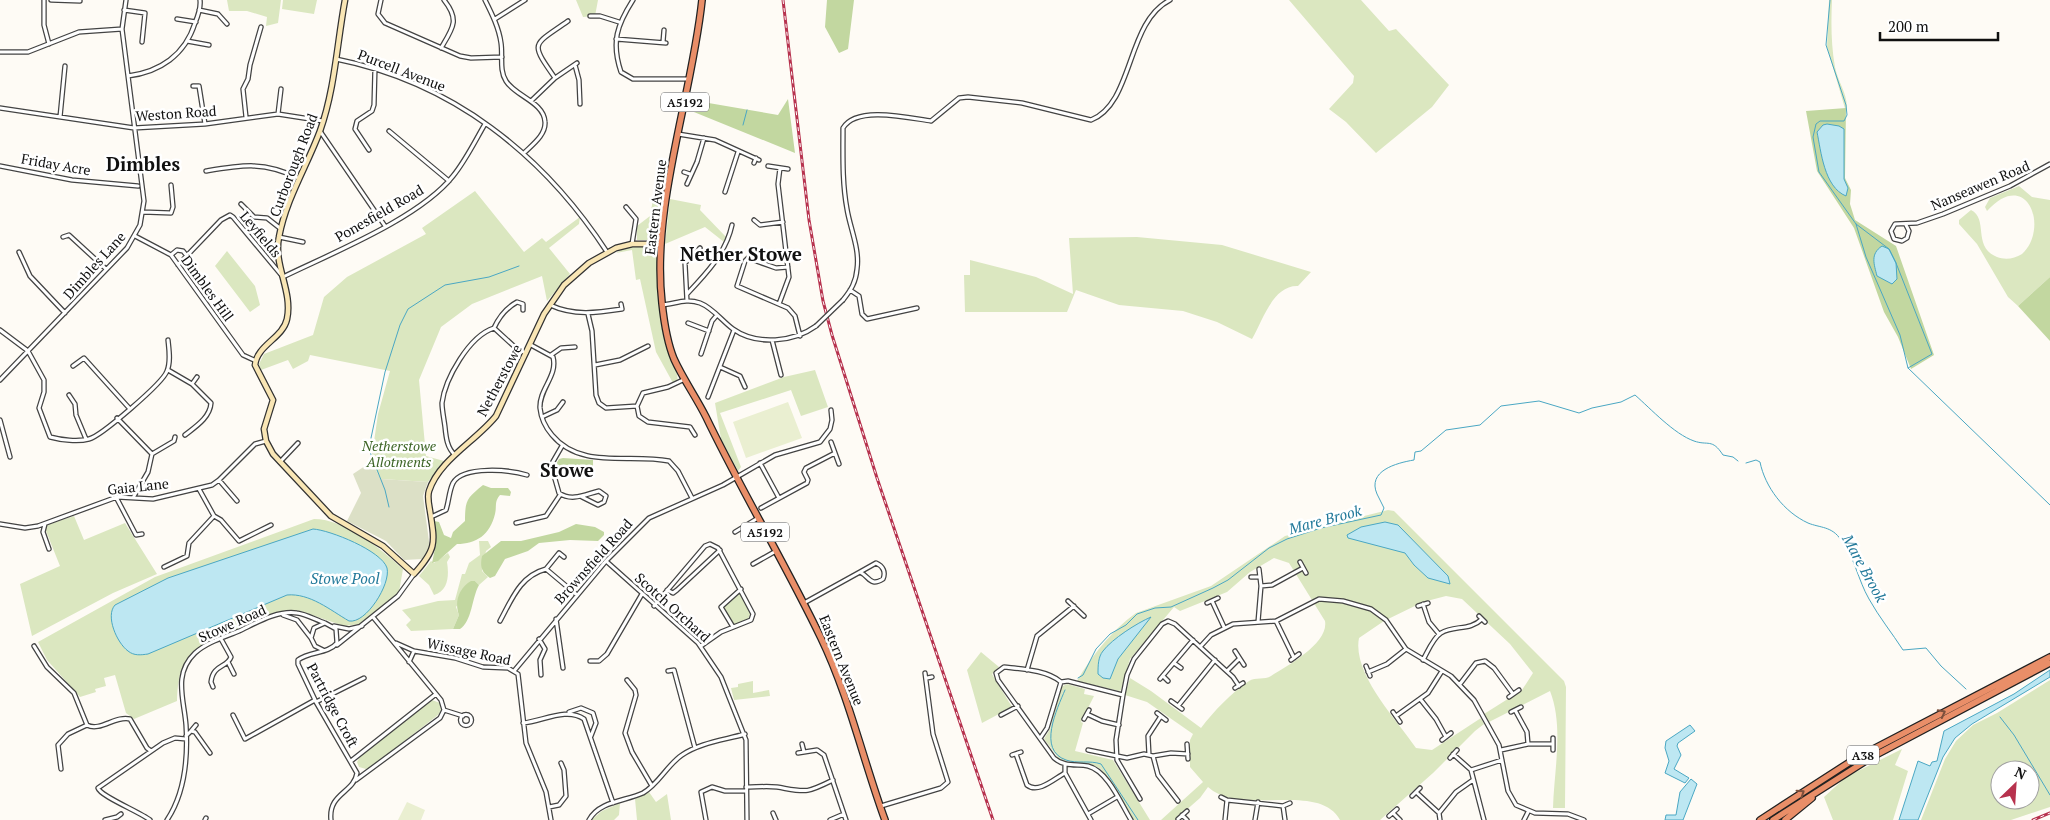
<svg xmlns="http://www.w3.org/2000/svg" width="2050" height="820" viewBox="0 0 2050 820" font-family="'PT Serif',serif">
<rect width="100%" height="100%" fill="#fefbf5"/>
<path fill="#dbe7c0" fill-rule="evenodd" d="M227,0h54l-3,23 -12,3 1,-9 -20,-6h-18z
M283,0h34l-3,14 -32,-5z
M576,0h22l-3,16 -12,1z
M1289,0h72l28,31 7,-2 53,56 -17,22 -56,46 -30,-31 -17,-13 24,-26 1,-7z
M1829,0h3c-1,22 -1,45 3,67 3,16 15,30 11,45l-19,-65z
M670,161l-11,75 -6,4h-16v-14l13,-10 8,-44z
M2019,186l13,11 18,3v77l-32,29 -10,-9 -31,-53 -18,-20v-4l12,-10c18,9 1,37 26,47 8,3 17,2 25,-3 28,-26 5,-87 -35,-43l-2,-4 5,-9z
M475,191l49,61 18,-14 4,4 34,-25 -1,7 -30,24 21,26 -23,27 -5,-25 -70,28 -31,23 -22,53 7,76 18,5 -16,21 -47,-3 -10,-17 7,-48 12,-43 -80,-16 -2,6 -15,8 -5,-9 -27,10 -2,-6 5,-10 49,-19 11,-38 23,-20 79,-43 -4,-6z
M670,199l31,6 -1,5 27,28 -3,4 -19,-15 -40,17z
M1137,237l85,8 89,27 -13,14c-25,-1 -35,34 -46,53l-35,-17 -34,-11 -64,-6 -43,-15 -9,22h-102l-1,-37h6v-15l66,17 37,17 -4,-56z
M637,245h15l5,5c1,31 0,61 8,92 3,10 15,31 12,39l-4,2 -17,-31 -16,-73 -4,1 -4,-30 -16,3 10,-6z
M227,251l28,35 5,19 -10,7 -35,-46z
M815,370l13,37 -27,9 -10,-26 -71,23 21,54 -3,4 -17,-32 -6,-36 69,-26z
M1388,510l6,1 170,170 2,6 -1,121h-12c1,-38 11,-81 -3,-117l-61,31 -5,-8 38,-24 11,-17 -23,-29 -48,-45 -16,-3 -23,6 -39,19 -25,17c-7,36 38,82 57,110l16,2 49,-32 3,6 -9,7 -42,42 -53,47h-40c-21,-39 -99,-3 -132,-33l-8,11 -25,22h-14l42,-38 -13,-15v-27l3,-6 -46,-32 -22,-7 5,-17 21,13 50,37c13,-17 30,-35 48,-47 6,-4 16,-1 22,-5 18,-11 58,-33 54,-55l-36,-58 -15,-5 -24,14 -23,20 -47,19 -6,-4 -44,52 -9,31 -2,1 -42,-10c14,-24 36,-52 59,-68l75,-27 74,-50z
M74,516l10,24 41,-17 32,51 -44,19 -81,43 -12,-52 40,-18 -16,-40z
M314,519c31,0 67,30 89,50l-4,23 -38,32 -17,2 -44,-15 -13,-1 -84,35c-22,15 -25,31 -26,56l-43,18 -8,-6 -11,-38 -11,3 2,8 -11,3 1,3 -16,5 -33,-37 -9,-18 117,-65z
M479,541h9l3,6 -5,4 -4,20 6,6 -9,8 -4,-4 -19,26 3,8 -6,14 -42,2 -5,-6 5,-5 -9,-10 36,-9 17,-1 7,-26h3l4,-11 11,-8z
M448,553l2,4 -3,5c2,12 2,29 -13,33l-5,-10 -10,-9 12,-15 3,2z
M738,594h4l9,19 -4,8 -14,4 -10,-17z
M981,652l18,15 -7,7 20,33 -30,16 -15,-53z
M2050,680v127l-39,13h-90l24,-61 11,-18 17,-16 24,-12zM2000,770h30v30h-30z
M753,681v12l16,-3 1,6 -36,4 -3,-12 7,-1v-3z
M1067,684l18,5 -1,5 10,2 -13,26 2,1 -8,28 38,9 37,60h-16l-33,-51 -11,-5 -30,-4 -16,-21 6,-10 11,-42z
M432,700l8,3 1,8 -3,4 -67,52 -5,2 -7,-2 -2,-5 4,-7z
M1902,749l-7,16 13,6 -15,49h-60l-9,-23 22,-20z
M649,792l7,10 11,-8 4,26h-34l-2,-21z
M620,803l-1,12 -5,5h-23l11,-9z"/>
<path fill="#c2d7a0" d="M827,0h27l-6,49 -9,4 -14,-26z
M788,99l7,54 -106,-43 2,-10 87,15z
M1846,108l-1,70 6,12 -1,14 5,16 41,26 38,109 -23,14 -13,-32 -14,-25 -30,-84 -37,-57 -11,-60z
M2050,277v64l-32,-35z
M563,458l30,2v8l-7,7h-23l-7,-3 -2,-4 5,-9z
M483,485l8,3h17l3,4 -1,4 -10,-1c-6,7 -3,11 -5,19 -5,21 -19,30 -38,30l-19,17 -6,2 4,-19 -2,-23 5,1 5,13 7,3 2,-6 12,-11c0,-21 2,-23 18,-36z
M576,524l19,3 9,5v3l-6,6 -28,-1 -31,3 -11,8 -23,8 -10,17 -5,2c-9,-6 -10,-12 -8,-22l19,-15h20l38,-9z
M471,581h4l4,4c-7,12 -7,37 -19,44h-7l6,-14c-5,-13 0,-27 12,-34z"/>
<path fill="#dce0c6" d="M371,462l10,17 47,3 -5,14 7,53 -8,10 -18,1 -18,-19 -39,-20 14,-28 -8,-19z"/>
<path fill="#eaefd1" d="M788,402l14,36 -56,20 -13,-36z
M407,802l18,8 -4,10h-23z"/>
<path fill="#bde7f2" stroke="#4aa7c3" d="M1827,124l12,2 5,3v50l4,9 -2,8c-22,-9 -25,-45 -29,-64l6,-7z
M1882,246l7,3 7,14 1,16 -5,5 -15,-8c-3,-12 -7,-22 5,-30z
M1385,522l13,3 50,51 2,8 -22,-6 -14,-13 -9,-12 -57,-15 -1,-3 14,-8z
M313,529c17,1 69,22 74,39 4,16 -21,56 -38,53 -19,-11 -39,-28 -62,-26l-139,59c-7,1 -14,2 -20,-3 -11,-8 -23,-35 -13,-46l53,-27z
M1151,617l-33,42 -8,20 -7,-1 -5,-4c0,-8 0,-17 5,-23 9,-12 34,-28 48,-34z
M2050,670v7l-78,47 -17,14 -12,19 -25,63h-19l19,-59 12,5 2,-4 5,-1 7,-30 70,-37z
M1690,725l5,6 -17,12 -1,3 4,9 -7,14 15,9 -4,5 -20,-10 4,-12 -4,-13 1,-7z
M1691,779l6,5 -14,36h-18l1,-5h10l4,-23z"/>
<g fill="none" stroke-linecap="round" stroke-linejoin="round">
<path stroke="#4aa7c3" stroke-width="1" d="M1830,0l-4,45 20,60 1,10 -3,6h-24l-4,3 -3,13 6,35 37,52 33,25 7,14 36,91 -24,14 142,137
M743,125l4,-15
M1856,224l10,33 34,78 8,33
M1746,463l10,-3 4,2c5,25 24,50 48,61 12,5 24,3 33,17 14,18 17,40 28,59 10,18 23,34 34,51l23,-2 15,18 25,23
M389,507l-4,-17 -15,-38 1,-14 14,-66 15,-47 8,-16 37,-24 44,-8 30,-11
M1078,678l5,-3 13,-26 14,-15 16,-9 11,-11 18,-6 16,-1 42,-19 15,-8 41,-32 18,-9 34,-11 60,-13 3,-7c-2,-5 -5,-9 -7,-14 -10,-23 19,-31 37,-34l1,-8 6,-1 25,-21 34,-5 21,-19 38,-5 40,12 13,-5 29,-6 14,-7c16,14 39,39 59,46 14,5 18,-3 29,14l10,2 5,4
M1065,690c-8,19 -28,60 1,70 11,4 24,0 35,4l37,56
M2000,717l14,18 36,60"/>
<defs>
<path id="street" d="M44,0v25l5,19
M51,0l29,1
M381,0l-3,14 7,9 75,33 11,2 31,-1
M485,0c7,14 14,28 16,43 2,13 -2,27 5,38 9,15 38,21 39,41 1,13 -13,23 -21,31
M633,0c-16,25 -22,42 -12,72l12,7h56
M124,10l21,3 -3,29
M199,10l19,4 9,10
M590,16h10l19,6
M177,19l19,3
M495,19l30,-19
M616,39l50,4
M187,41l22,4
M663,42l1,-12
M441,48c12,-20 19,-28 3,-48
M0,52h28l51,-20 43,-3
M336,59c116,23 207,95 271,193
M575,65l4,15 1,24
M128,76c32,-4 57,-21 67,-53 3,-7 6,-15 5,-23
M555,78c-26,-37 -22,-32 13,-57
M193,86h6l6,38
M531,101l24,-23 22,-15
M0,108l134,20 71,-4 73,-10 45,7
M278,114l3,-25
M60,117l5,-51
M246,117l-3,-28 5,-10 2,-14 11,-38
M320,131l65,95
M389,131l60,50
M678,134l37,6 44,20
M369,150l-14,-21 2,-8 15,-10 2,-6 1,-37
M754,163l2,-5
M0,166l72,14 66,6
M768,166l20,3
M206,171c36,-6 58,-10 92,7
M684,172l6,2
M687,184l10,-22 7,-24
M725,192l13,-40
M241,204l13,13 13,1 14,11
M626,207l10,12 -4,25
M143,212l28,1 2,-6 -2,-22
M754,220l6,5 23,-3
M1906,225l3,6 -2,7 -5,3 -8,-2 -3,-8 4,-7 22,-1 26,-9 67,-28 40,-22
M135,236l36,19 72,100 13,6
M63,237l6,-2 37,34
M279,237l24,5
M19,252l11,24 35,37
M171,255l6,-5 6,1 4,5
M178,265l43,-45 9,-5 3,2 50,60c49,-24 137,-59 170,-101 13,-16 22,-35 32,-52
M788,267l-12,1 -28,-10 -3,3 -8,25 51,22 7,8 5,20
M850,290l9,6 3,18 5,5 50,-11
M687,294c19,-20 39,-41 45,-69
M843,300c8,-10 13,-18 14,-31 3,-20 -7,-41 -10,-60 -5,-27 -4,-54 -4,-81 13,-23 67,-10 88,-7l28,-23 9,-1 54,6 69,17c43,-17 35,-98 79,-120
M687,301l-2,-38 15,-15
M779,304l10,-27 -11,-93 2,-16
M550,305c24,11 46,8 72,4l-1,-5
M662,305c13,-1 24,-7 38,-2 13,5 22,18 33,26 24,17 61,13 83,-3
M588,314l4,17 4,64 3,8 7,5 31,-2 6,-13 25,-6 17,-8
M688,323l21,8
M494,328c5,-11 12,-20 23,-26l6,2v6
M0,330l28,21 16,29v12l-5,16 11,29c11,3 28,5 39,2 12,-3 74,-56 78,-68 4,-9 2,-21 1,-31
M772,340l9,35
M531,345l22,12c5,19 -14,32 -13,51 1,10 6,20 12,27 29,35 78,18 117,26l9,10 14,27
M701,354l11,-33 5,-6
M551,355l10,-7 14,-1
M595,365l25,-5 28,-14
M73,366l11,-8 46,51
M720,367l20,9 5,11
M168,370l24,14 19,19c-1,15 -16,24 -26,32
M0,380l127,-132 13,-23 4,-24 -22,-172 4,-29
M192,384l5,-7
M69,395l6,9 1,11 10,24
M708,397l26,-67
M637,406l2,10 9,6 42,5 5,8
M542,417l15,-7 6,-8
M117,418l35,36 -4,18 -14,24
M0,420l10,37
M831,442l8,22
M562,446l-11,19 8,28c13,9 27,1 40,-2l7,5 -2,6 -6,3 -16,-8
M152,454l22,-13 1,-4
M455,455c-8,-7 -9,-18 -10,-28 -1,-8 -3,-17 -3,-24 3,-24 27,-67 52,-75l23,21 9,4
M280,462l18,-19
M760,463l19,35
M219,480l18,21
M116,497l20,38 6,-1
M761,508l46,-25 1,-3 -4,-8 2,-4 29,-15
M214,516l7,4 18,21 32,-16
M431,517l15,-7c3,-9 3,-19 7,-27 10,-18 58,-13 74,-8
M516,523l30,-7 14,-21
M0,524l25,4 13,-2 79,-29 36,2 59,-14 7,-5 36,-36 11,-3
M45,524l-2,8 6,17
M735,532l23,-14
M606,561l92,82 23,34 25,63 1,80
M1300,562l6,11
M753,564l23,-13
M164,567l23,-11 2,-13 25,-27 -15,-27
M546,569l13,-16 5,4
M1251,577h9
M1261,586l11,-1 31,-17
M667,590l6,3 4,-3 43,-40
M1068,601l16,15
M1212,601l12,26
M804,603l56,-31c10,5 10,15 23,7 3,-7 0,-13 -7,-16l-16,9
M1207,603l11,-5
M1423,604l6,18 10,12
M654,606l51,-60 5,-2 8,4 35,66 -2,6 -30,12 -20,14
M1418,606l10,-3
M283,615l14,5 14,18
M1479,616l6,6
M556,619l7,49
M500,621c12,-22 20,-45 46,-52l31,26
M1276,621l18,37
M1258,622l3,-36 -2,-17
M334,626l15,3 13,-3
M733,627l-12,-20 20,-18
M539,639l6,10 -5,11 1,15
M396,643l18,8 41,7 28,9 25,1 10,6 8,69 20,49 5,28
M337,645l61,-49 16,-22
M34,646l13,21 27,26 13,32
M1200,647l11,-12 22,-11 43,-3 43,-22 24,2 28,8 15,11 20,29 45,27 23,24 25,45 9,46 8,14 19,8 33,1 16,6
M323,650l-8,-4 -4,-8 3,-10 11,-5 11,6 1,14c-9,11 -27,8 -39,17v4l18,38 41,71c-3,20 -29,20 -26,47
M1235,651l9,14
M1291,660l8,-6
M1423,660c5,-9 10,-22 18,-27 13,-8 29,-2 41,-14
M590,661h9l8,-7 35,-60
M228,662l6,12
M409,662l5,-11
M1174,663l7,5
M1366,666l4,10
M1027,670l10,-34 37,-30
M514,671l92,-110 43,-43 74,-33 52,-30 45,-13 10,-13 2,-9 -1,-10
M668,671l6,-1 21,78
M1227,671l12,-12
M1368,672l19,-8 19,-15
M1163,676l5,5
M927,678l5,-1
M1160,679l33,-39
M627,680l8,10 1,5 -11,38 7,19 20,34
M1061,682c-14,-12 -39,-13 -57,-15l-8,6 2,7 56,78c10,9 22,6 34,8 20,5 33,38 43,54
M1460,684l16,-21 9,-2 9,7 19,26
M213,687l-2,-5c2,-18 16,-14 20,-25l-10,-18
M1235,688l8,-5
M1509,697l10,-7
M1421,700l15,19 10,18
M1171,701l11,8
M316,702l48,-24
M1178,706l37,-46
M444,710l19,6
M1515,710l12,22 1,12
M569,712l12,-4 12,5 3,10 -5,13
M1393,712l7,10
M1511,712l10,-5
M1157,713l9,7
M1087,714l15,7 17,4
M460.5 720a5.5 5.5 0 1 1 11 0a5.5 5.5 0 1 1-11 0Z
M233,715l12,24 70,-39
M1001,715l17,-9
M1396,716l32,-23 14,-22
M1084,719l5,-9
M523,723c20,-2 44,-16 61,-4l29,84
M87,725c13,7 29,-10 43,-6l17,29 4,3
M191,731l5,-6
M186,736l5,-5 4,1 15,21
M1041,737l6,-9 14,-46 7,-1 55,14
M1442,740l9,-7
M802,744l2,8
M1187,744l1,15
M1088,750l39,8 17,-4 9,2 18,-3 17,1
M1501,750l27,-6h25
M1553,750v-12
M798,753l19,-3 7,5 22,65
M1016,754l11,31c11,9 27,-6 38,-12
M1453,754l18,16
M1012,755l9,-3
M1149,755l-1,-19 13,-20
M1153,756l5,19 20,26
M1450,758l7,-8
M351,761l85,-67
M1065,764v9l26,47
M61,769l-3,-24 10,-11 19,-9
M356,780l84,-62 4,-8 -3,-10 -68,-83
M746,787c10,0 21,-1 31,0 29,5 28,7 56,-7
M1416,792l23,21 1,7
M1412,796l8,-8
M1221,797l6,3 56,6 7,-3
M1140,799l-23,-39 -1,-20 7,-45 4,-20 7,-16 28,-35 6,-3 7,3 58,53 6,9
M881,806l60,-18 7,-6 -15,-48 -8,-61
M1283,806l2,14
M549,807l10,-2 7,-9 -2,-26 -3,-7
M773,813l3,7
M1393,813l7,7
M1439,813l17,-21 17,-12
M1088,814l29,-17
M1182,815l5,5
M1389,816l8,-7
M1178,819l9,-8
M105,820l12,-3 4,-3
M150,820c-10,-8 -50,-24 -52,-32l65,-45 12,-5 11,1
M167,820c18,-27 21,-64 19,-95 -2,-26 -13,-51 9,-72 12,-11 30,-16 44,-22 17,-8 38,-21 58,-18 9,1 19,7 28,10
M205,820l1,-2
M589,820c10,-19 37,-19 54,-27 16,-9 24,-28 39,-38 17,-12 42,-15 63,-21
M706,820l-5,-28 11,-5 13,4h21
M830,820l14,-6
M1225,820l2,-20
M1255,820l3,-18
M1484,820l-13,-50 31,-10
M1524,820l4,-8"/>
<path id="secondary" d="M345,0c-8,43 -10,89 -25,131 -13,35 -34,68 -41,106 -6,28 14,54 8,82 -4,19 -30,26 -32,46l18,35 -9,29 2,12 7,13 58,62 52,30 31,28c23,-25 21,-31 16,-63 -1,-6 -3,-14 -1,-20 10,-31 47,-50 67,-75l48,-102 20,-29 25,-22 27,-15 16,-4h29"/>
<path id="highway" d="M702,0c-10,97 -51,206 -40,303 2,19 5,39 12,56 9,20 22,38 32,58 36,75 79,146 115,221 28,58 42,122 64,182
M1760,820l96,-62 194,-101
M1773,820l99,-63 178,-94
M1785,820l27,-22"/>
</defs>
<use href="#street" stroke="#434343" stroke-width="5.5"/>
<use href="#secondary" stroke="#323232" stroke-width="7"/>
<use href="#highway" stroke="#212121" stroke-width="8"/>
<use href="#street" stroke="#fff" stroke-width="3"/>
<use href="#secondary" stroke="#f9e6b5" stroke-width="4.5"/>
<use href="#highway" stroke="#e98e68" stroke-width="5.5"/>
<defs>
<path id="rail" d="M783,0l26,220 14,81 9,34 45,143 116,342
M2033,820l17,-7"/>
</defs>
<use href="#rail" stroke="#b7324e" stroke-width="3"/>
<use href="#rail" stroke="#fff" stroke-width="1" stroke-dasharray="4" stroke-linecap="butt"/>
<defs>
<path id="street-bridge" d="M816,326l27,-26"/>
</defs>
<use href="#street-bridge" stroke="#434343" stroke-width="5.5" stroke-linecap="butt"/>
<use href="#street-bridge" stroke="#fff" stroke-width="3"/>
</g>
<defs><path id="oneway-chevron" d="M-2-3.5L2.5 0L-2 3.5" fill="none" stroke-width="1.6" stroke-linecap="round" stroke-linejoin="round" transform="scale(1.25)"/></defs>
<g stroke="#7c4f3c">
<use href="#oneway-chevron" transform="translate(1942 713) rotate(-28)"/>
<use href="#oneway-chevron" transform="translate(1801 793) rotate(-33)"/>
</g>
<g text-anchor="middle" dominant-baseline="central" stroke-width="5" stroke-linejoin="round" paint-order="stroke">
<g fill="#fff" stroke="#585858" stroke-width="1">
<rect x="661" y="92.5" width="48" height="19" rx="4"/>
<rect x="741" y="522.5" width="48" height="19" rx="4"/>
<rect x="1847" y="745.5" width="32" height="19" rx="4"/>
</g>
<g font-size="12" font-weight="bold" fill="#101010">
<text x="685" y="102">A5192</text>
<text x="765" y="532">A5192</text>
<text x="1863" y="755">A38</text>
</g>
<g font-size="14" fill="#101010" stroke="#fff">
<text transform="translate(402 70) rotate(21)">Purcell Avenue</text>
<text transform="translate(176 113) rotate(-4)">Weston Road</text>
<text transform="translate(56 164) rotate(10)">Friday Acre</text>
<text transform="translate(293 165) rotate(-69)">Curborough Road</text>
<text transform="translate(1980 185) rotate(-23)">Nanseawen Road</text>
<text transform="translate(655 207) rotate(-83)">Eastern Avenue</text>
<text transform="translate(379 213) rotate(-30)">Ponesfield Road</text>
<text transform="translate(261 234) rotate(50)">Leyfields</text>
<text transform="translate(94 265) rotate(-48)">Dimbles Lane</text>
<text transform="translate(208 288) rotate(54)">Dimbles Hill</text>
<text transform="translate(499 380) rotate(-62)">Netherstowe</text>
<text transform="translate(138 486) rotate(-6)">Gaia Lane</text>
<text transform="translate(593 561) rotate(-48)">Brownsfield Road</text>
<text transform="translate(673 607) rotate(42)">Scotch Orchard</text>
<text transform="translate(232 623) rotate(-24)">Stowe Road</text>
<text transform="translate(469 651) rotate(12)">Wissage Road</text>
<text transform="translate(842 660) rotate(68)">Eastern Avenue</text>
<text transform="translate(333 705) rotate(62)">Partridge Croft</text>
</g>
<g font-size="14" font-style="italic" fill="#3c6425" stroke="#fff">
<text x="399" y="445">Netherstowe<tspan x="399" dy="16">Allotments</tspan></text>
</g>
<g font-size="15" font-style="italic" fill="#22799a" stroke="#fff">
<text transform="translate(1325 519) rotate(-15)">Mare Brook</text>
<text transform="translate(1865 568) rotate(61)">Mare Brook</text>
<text x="345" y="578">Stowe Pool</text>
</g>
<g font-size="19" font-weight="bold" fill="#101010" stroke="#fff">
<text x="143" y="163">Dimbles</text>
<text x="741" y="253">Nether Stowe</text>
<text x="567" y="469">Stowe</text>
</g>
</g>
<g transform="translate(2015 785) rotate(25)"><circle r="24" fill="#ffffff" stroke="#9f9f9f"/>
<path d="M0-4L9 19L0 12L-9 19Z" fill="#b7324e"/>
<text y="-8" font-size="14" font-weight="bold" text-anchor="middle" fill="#101010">N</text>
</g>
<path d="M1880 32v8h118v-8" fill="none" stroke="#101010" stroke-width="2.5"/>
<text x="1888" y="32" font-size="15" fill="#101010" stroke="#ffffff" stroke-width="4" paint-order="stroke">200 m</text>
</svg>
